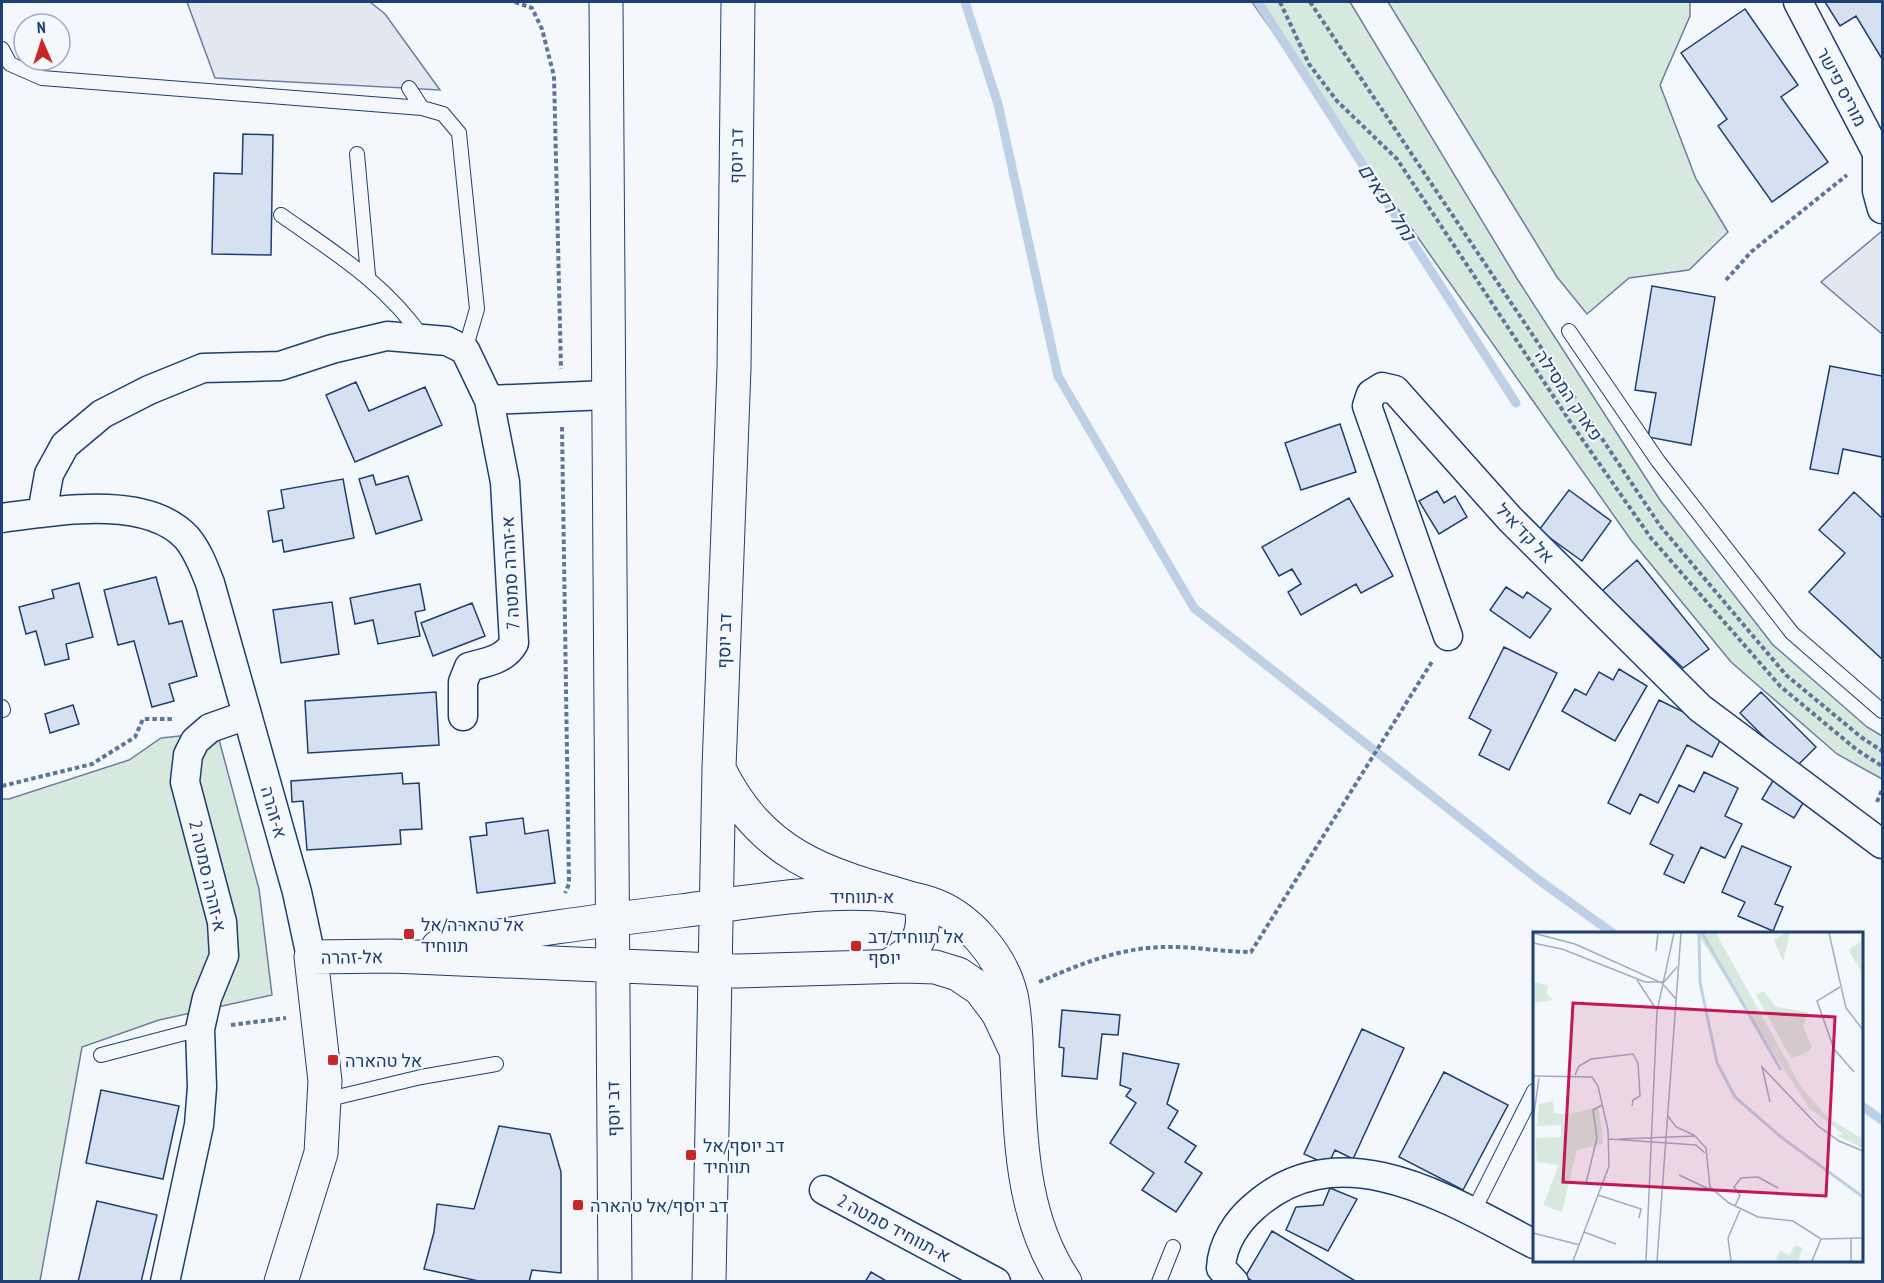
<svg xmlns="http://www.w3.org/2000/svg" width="1884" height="1283" viewBox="0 0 1884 1283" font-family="'PT Sans Narrow',Heebo,sans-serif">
<rect width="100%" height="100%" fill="#f4f7fb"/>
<path fill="#d7e8df" stroke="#687fa3" stroke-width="1.5" d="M1252,2h98l166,275 144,223 113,145 94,82 15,9v43l-45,-25 -106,-92 -100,-122z
M1388,2h302v14l-30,69 36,94 32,53 -39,38 -60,8 -42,36 -30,-37z
M217,732l42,157 13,106 -113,25 -77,27 -42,234 -38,1v-483h7l120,-39 32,-22z"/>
<path fill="#e3e8f0" stroke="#687fa3" stroke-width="1.5" d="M187,2h183l15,12 55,76 -225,-12z
M1882,231v103l-61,-52z"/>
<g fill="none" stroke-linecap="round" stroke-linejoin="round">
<path stroke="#bed0e5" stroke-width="9" d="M965,2l33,102 60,272 136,232 346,273 74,53
M1258,2l258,401
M1862,1106l20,14"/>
</g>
<path fill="#d5e0f0" stroke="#1d3f73" stroke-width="1.5" d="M1825,2h57v57l-26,-43 -16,10z
M1745,9l53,76 -17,12 47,65 -56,40 -54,-76 9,-7 -46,-66z
M243,134l30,1 -2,120 -59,-1 2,-81 28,1z
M1652,286l63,11 -24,148 -43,-8 8,-44 -21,-3z
M1830,366l52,10v81l-39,-8 -5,25 -28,-5z
M356,382l13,29 56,-24 17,38 -87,37 -29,-67z
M1340,424l16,48 -55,18 -16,-47z
M373,475l3,10 32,-9 14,44 -46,14 -17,-55z
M343,479l11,59 -70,14 -2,-12 -9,2 -5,-31 16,-3 -3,-18z
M1569,490l42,31 -29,40 -43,-31z
M1437,491l7,12 11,-7 12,21 -28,17 -20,-33z
M1854,492l28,26v141l-73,-67 36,-39 -26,-23z
M1349,498l44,78 -32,17 -5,-9 -55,31 -13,-23 13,-8 -9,-15 -13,7 -17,-29z
M1637,560l72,89 -26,19 -81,-77z
M156,577l13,47 13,-3 15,55 -28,8 5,17 -22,6 -18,-66 -16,4 -14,-55z
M79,583l14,54 -27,7 3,15 -24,6 -9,-34 -10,3 -7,-27 35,-9 -2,-8z
M420,584l5,26 -10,2 5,24 -42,8 -5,-24 -18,4 -5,-26z
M1506,587l17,11 4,-6 24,17 -21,29 -40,-28z
M332,602l7,52 -58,9 -8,-53z
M472,603l13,33 -52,20 -12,-33z
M1504,647l53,26 -48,97 -30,-15 12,-25 -22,-12z
M1619,669l28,17 -32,55 -53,-30 13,-22 11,6 13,-23 14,8z
M436,692l3,53 -131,8 -3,-52z
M1761,692l55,55 -21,21 -55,-55z
M1659,700l65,32 -12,25 -25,-12 -29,58 -18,-9 -10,20 -22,-11z
M73,705l6,19 -29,9 -5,-19z
M1704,772l34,16 -13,28 17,8 -17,34 -24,-11 -17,36 -20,-9 9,-19 -23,-11 29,-59 15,7z
M402,773l1,11 16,-1 3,46 -22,1 1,14 -94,6 -4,-49 -11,1 -1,-21z
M1774,779l32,19 -12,20 -32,-19z
M523,818l2,16 23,-4 7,53 -78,10 -7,-56 17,-2 -1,-12z
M1742,846l49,21 -16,37 8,3 -10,24 -35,-15 7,-14 -23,-10z
M1062,1010l58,5 -2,20 -16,-1 -5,45 -35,-3 2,-28 -5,-1z
M1362,1029l42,19 -51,111 -18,-9 -7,15 -24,-11z
M1123,1053l56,11 -12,40 11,7 -10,17 28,18 -11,16 17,11 -26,39 -34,-22 12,-17 -44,-30 26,-40 -10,-7 5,-7 -11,-4z
M1444,1072l64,33 -45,85 -64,-33z
M101,1090l78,16 -16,73 -77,-16z
M499,1126l51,8 11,38v101l-29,-3 -3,12h-46l-59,-13 10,-37 3,-28 37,5z
M1330,1188l27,11 -29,52 -42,-21 10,-23 27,-2z
M97,1201l60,14 -16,67h-63z
M1272,1231l85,51h-103l-9,-5z
M871,1272l17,10h-23z"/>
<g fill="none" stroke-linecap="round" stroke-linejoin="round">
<defs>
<path id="lane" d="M2,49l8,15 32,14 380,30 21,6 16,19 18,176 -12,41
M409,88l13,20
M357,154l11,121
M281,215c54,38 104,68 142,123
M1569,331l89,130 134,172 90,78
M2,707l1,3
M101,1055l99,-26
M325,1100l96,-23 75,-13
M1473,1212l61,-121
M1159,1282l14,-35"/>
<path id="street" d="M1798,2l79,151v38l5,18
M489,400l118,-5
M42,513l7,-39 16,-29 37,-31 47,-24 54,-22 77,-2 52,-17 55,-13 60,5 18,9 24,50 16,82 9,161c-9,17 -28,19 -45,24l-6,15v34
M2,518c53,-7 145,-24 185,20 11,13 17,30 23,45l87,309 14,65
M1448,636l-81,-230 4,-12 11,-7 13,3 115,129 190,189 182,136
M824,1190l172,92
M165,1282l34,-157 3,-38 -2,-58 7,-31 17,-42 -2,-34 -37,-140 3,-27 7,-14 15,-13 37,-13
M1234,1282l-13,-14c1,-24 16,-47 34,-62 86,-76 196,-5 279,38"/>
<path id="secondary" d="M606,2l9,1280
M719,769c45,91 111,106 201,132 8,32 -3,50 -32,65
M438,947c80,-16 161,-26 242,-36 71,-9 180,-30 248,-8 39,12 73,52 83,92 5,23 5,46 6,69 4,76 4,153 48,218
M281,1282l40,-129 4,-72 -14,-124 81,-1 345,15 168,-5 30,1 23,7 22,15 18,24 18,38
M709,1282l10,-514 15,-400 4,-366"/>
</defs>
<use href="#lane" stroke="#1d3f73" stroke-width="16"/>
<use href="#street" stroke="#1d3f73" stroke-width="31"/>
<use href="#secondary" stroke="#1d3f73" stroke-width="35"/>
<path stroke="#5e769c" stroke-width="4" stroke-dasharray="4.5 3" stroke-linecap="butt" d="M515,2l17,6 10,21 12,47 7,293
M1280,2l29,62 28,37 60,58 176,267 78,112 129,148 77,64 25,16
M1310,2l351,525 125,148 75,62 21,14
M1726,280l25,-28 96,-77
M562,427l7,457 -4,9
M2,786l90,-22 43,-27 8,-18h31
M1877,802l5,-12
M1039,982c43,-19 85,-36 133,-35 26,0 52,5 79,5l182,-292
M231,1025l55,-7"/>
<use href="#lane" stroke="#f4f7fb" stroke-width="14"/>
<use href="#street" stroke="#f4f7fb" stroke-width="28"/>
<use href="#secondary" stroke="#f4f7fb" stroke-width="33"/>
</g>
<g fill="#c62828" stroke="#f4f7fb" stroke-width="2">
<rect x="403" y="928" width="12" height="12" rx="3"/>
<rect x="850" y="940" width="12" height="12" rx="3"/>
<rect x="327" y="1054" width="12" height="12" rx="3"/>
<rect x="685" y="1149" width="12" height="12" rx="3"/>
<rect x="572" y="1199" width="12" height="12" rx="3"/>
</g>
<g text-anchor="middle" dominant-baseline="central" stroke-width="4.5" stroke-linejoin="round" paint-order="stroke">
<g font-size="18" fill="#1d3f73" stroke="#f4f7fb">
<text transform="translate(1842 87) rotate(62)">מוריס פישר</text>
<text transform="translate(736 156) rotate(-89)">דב יוסף</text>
<text transform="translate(1569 395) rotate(56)">פארק המסילה</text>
<text transform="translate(1525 533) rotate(46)">אל קד'איל</text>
<text transform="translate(510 573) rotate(-93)">א-זהרה סמטה 7</text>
<text transform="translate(724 641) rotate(-88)">דב יוסף</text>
<text transform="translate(274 812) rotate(74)">א-זהרה</text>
<text transform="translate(208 876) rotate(77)">א-זהרה סמטה 2</text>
<text x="862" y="896">א-תווחיד</text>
<text transform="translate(352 957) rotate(-1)">אל-זהרה</text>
<text transform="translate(613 1109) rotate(-91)">דב יוסף</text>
<text transform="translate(894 1228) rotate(28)">א-תווחיד סמטה 2</text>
</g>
<g font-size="18" fill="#1d3f73" stroke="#f4f7fb" text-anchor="start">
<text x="421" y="924">אל טהארה/אל<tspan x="421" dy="21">תווחיד</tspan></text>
<text x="868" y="936">אל תווחיד/דב<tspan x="868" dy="21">יוסף</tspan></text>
<text x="345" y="1060">אל טהארה</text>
<text x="703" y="1145">דב יוסף/אל<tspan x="703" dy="21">תווחיד</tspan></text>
<text x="590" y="1205">דב יוסף/אל טהארה</text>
</g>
<g font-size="20" font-style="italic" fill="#1d3f73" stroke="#f4f7fb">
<text transform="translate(1387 202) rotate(57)">נחל רפאים</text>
</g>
</g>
<g transform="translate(1533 932)">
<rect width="330" height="330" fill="#f4f7fb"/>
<path d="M164,1h19l84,152 28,33 33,20 2,10 -27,-13 7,-1 -34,-26zM252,1h5l-7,28 -9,-21zM330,8v36l-14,-26zM0,34l1,16 15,4 -3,7 7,7 -20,3zM230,59l13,16 32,5 -5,15 9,21 -6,5 -14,5 -4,-5 -32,-58zM20,169l1,12 14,1 30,-7 4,22 1,15 -26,6 -15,62 -19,-7 16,-40 -22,-3 -1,-11v-13l25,-1v-12l-24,1 2,-22zM262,313l8,3 -5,13 -22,-1 4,-10 9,6z" fill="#d7e8df"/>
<path fill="none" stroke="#bed0e5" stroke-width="3" d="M166,1l1,49 17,81 18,34 46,40 82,60M169,1l79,137"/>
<path fill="none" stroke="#9eadc5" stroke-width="1.5" d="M0,1l42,11 87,39 14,16M296,1l17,75 17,22M0,11l29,6 83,33h19l13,-15M123,19l2,-18M104,48l19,29M307,55l-23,14 17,48 20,23M42,143l4,-9 12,-7 42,-5 5,9 2,33 -7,4 -1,6M0,144l59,1 6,9 10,44 1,36 -36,95M237,170l-8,-35 56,59 21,15 24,10M135,184l8,11 18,8M0,188l6,-42M76,207l87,6 9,8M87,207l75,-3 11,12 4,39 19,16 29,14 35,4 28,18 42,-1M146,243l34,16M53,251l11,-45 -4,-28 9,-5M65,263l43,14 -2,9M202,274l5,-11 -6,-8 7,-9 17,-1 20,11M51,300l32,12M0,301l47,12M113,329l11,-250 17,-78M124,329l24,-328M198,329l-3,-23 12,-28M279,329l9,-22M318,329v-23"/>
<path fill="#c2185b" fill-opacity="0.15" stroke="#c2185b" stroke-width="3" d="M40,71l262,14 -9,179 -263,-14z"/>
<rect width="330" height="330" fill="none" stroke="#1d3f73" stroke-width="3"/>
</g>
<rect width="1884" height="1283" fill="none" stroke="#1d3f73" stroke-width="6"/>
<g transform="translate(42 42) rotate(357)"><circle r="28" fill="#f4f7fb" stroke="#9eadc5" stroke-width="1.5"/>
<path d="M0-4.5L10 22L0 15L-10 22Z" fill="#c62828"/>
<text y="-9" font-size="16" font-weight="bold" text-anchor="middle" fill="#1d3f73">N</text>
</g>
</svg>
